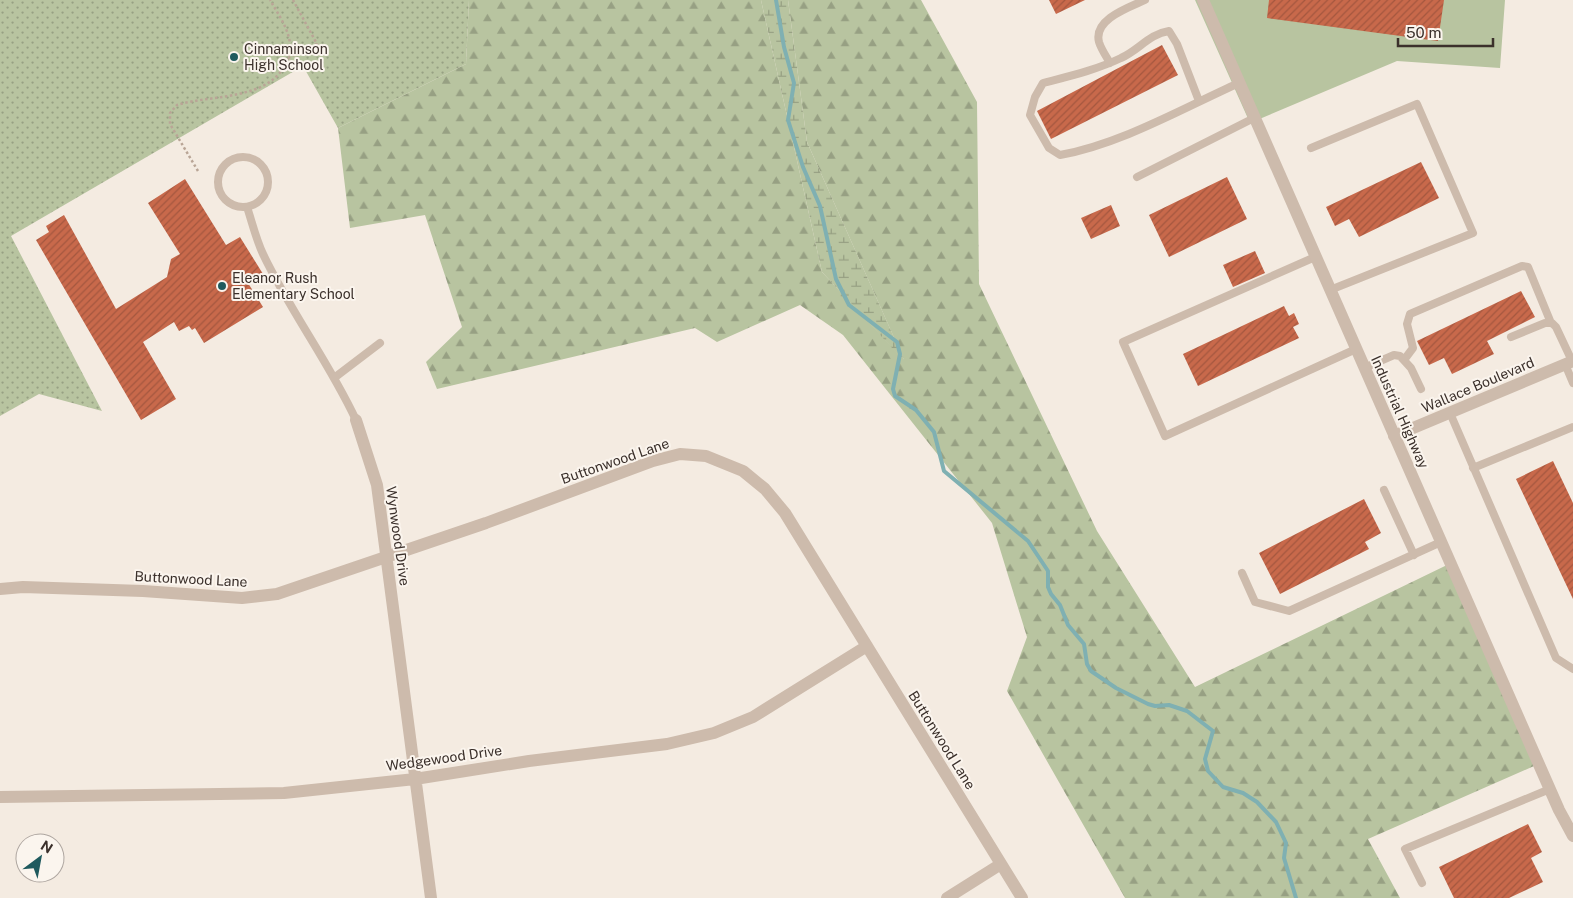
<svg xmlns="http://www.w3.org/2000/svg" width="1573" height="898" viewBox="0 0 1573 898" font-family="'Public Sans',sans-serif">
<defs>
<pattern id="forest-firs" width="22" height="20" patternUnits="userSpaceOnUse" patternTransform="scale(1.25)"><rect width="22" height="20" fill="#b8c4a0"/><path d="M5 1l3.5 6h-7zM16 11l3.5 6h-7z" fill="#97a083"/></pattern>
<pattern id="wetland-marsh" width="20" height="14" patternUnits="userSpaceOnUse" patternTransform="scale(1.25)"><rect width="20" height="14" fill="#b8c4a0"/><path d="M1 5h8M5 5V1M11 12h8M15 12V8" fill="none" stroke="#97a083"/></pattern>
<pattern id="park-dots" width="8" height="8" patternUnits="userSpaceOnUse" patternTransform="scale(1.25)"><rect width="8" height="8" fill="#b8c4a0"/><path d="M2 2h.1M6 6h.1" fill="none" stroke="#97a083" stroke-width="1.8" stroke-linecap="round"/></pattern>
<pattern id="building-hatch" width="6" height="6" patternUnits="userSpaceOnUse" patternTransform="scale(1.25)"><rect width="6" height="6" fill="#c8694b"/><path d="M-1 1l2-2M0 6l6-6M5 7l2-2" fill="none" stroke="#a4573f"/></pattern>
</defs>
<rect width="100%" height="100%" fill="#f4ebe1"/>
<path fill="#b8c4a0" d="M1195,0h310l-5,68 -103,-7 -147,62z"/>
<path fill="url(#forest-firs)" d="M469,0h292l61,272 82,88 -97,-218 -19,-142h133l56,102 2,182 118,247 98,156 252,-122 87,201 -166,73 32,59h-275l-118,-207 20,-54 -35,-114 -149,-188 -43,-30 -83,37 -22,-14 -258,61 -11,-27 36,-35 -37,-112 -75,13 -12,-100 128,-64z"/>
<path fill="url(#wetland-marsh)" d="M761,0h27l19,142 98,220 -83,-90z"/>
<path fill="url(#park-dots)" d="M0,0h469l-3,64 -128,64 -35,-62 -292,170 91,175 -63,-17 -39,22z"/>
<g fill="none" stroke-linecap="round" stroke-linejoin="round">
<path stroke="#7fb0b2" stroke-width="4" d="M776,0l8,47 10,36 -6,37 15,47 17,39 16,73 13,26 48,37 3,12 -7,35 2,7 21,14 18,22 10,39 84,70 20,30v16l3,7 9,11 8,20 16,19 3,20 4,7 25,17 32,16 7,2 14,-1 18,6 26,20 -8,28 3,12 15,16 20,6 14,9 19,20 10,21 -2,15 12,40"/>
</g>
<path fill="url(#building-hatch)" d="M1049,0h36l-29,14z
M1269,0h175l-6,41 -171,-23z
M1162,45l16,30 -127,64 -14,-28z
M1421,162l18,36 -80,39 -10,-18 -14,7 -9,-19z
M1227,177l20,42 -78,38 -20,-42z
M185,179l41,66 14,-8 23,37 -15,9 15,24 -59,36 -9,-15 -3,2 -3,-4 -10,5 -5,-9 -31,20 33,57 -35,21 -105,-180 13,-8 -3,-6 18,-11 52,94 51,-32 4,-18 9,-5 -32,-51z
M1111,205l9,21 -29,13 -10,-21z
M1255,251l10,22 -32,14 -10,-22z
M1521,291l14,26 -48,24 7,13 -42,20 -8,-16 -15,7 -12,-24z
M1284,306l5,10 5,-3 5,11 -6,3 6,11 -101,48 -15,-32z
M1553,461l20,42v96l-57,-120z
M1364,499l17,34 -16,9 4,7 -89,45 -21,-41z
M1528,824l14,28 -11,6 12,24 -34,16h-55l-15,-31z"/>
<g fill="none" stroke-linecap="round" stroke-linejoin="round">
<path stroke="#b9a596" stroke-width="2.5" stroke-dasharray="2.5 2.5" stroke-linecap="butt" d="M288,58l29,-14 -24,-44
M198,171l-28,-47v-11l7,-8c36,-11 93,-4 110,-44 3,-8 4,-15 2,-23 -3,-13 -12,-26 -19,-38"/>
<path stroke="#cdbbac" stroke-width="8" d="M1110,63c-4,-7 -9,-14 -11,-21 -6,-23 31,-35 46,-42
M1199,101l-22,-57 -8,-13c-20,3 -30,19 -48,27 -25,12 -51,18 -78,25l-8,14 -5,18 19,33 11,7c61,-11 123,-47 179,-72
M1311,148l106,-44 56,129 -143,57
M218 182a25 25 0 1 1 50 0a25 25 0 1 1-50 0Z
M1137,177l117,-59
M247,207c5,15 9,32 16,47 27,57 66,108 93,166
M1315,257l-192,85 42,94 191,-87
M1511,337l34,-14h7l4,4 16,34
M1404,360l9,-12 -6,-24 3,-10 112,-48 6,1 23,56
M1565,364l8,19
M1364,368l30,-13 6,1 11,12 10,21
M334,378l46,-35
M1450,413l106,245 17,11
M1473,468l100,-41
M1384,490l30,65
M1242,573l13,29 34,9 152,-69
M1422,883l-17,-34 145,-60"/>
<path stroke="#cdbbac" stroke-width="12" d="M1203,0l356,810 14,26
M356,420l21,65 54,413
M1394,436l179,-75
M0,589l23,-2 120,4 99,7 35,-4 209,-71 167,-62 27,-7 26,2 37,15 22,18 20,24 237,385
M0,797l284,-4 131,-14 114,-18 138,-17 47,-11 39,-16 114,-71
M947,898l54,-34"/>
</g>
<g fill="#1f5a5e" stroke="#fbf5ee" stroke-width="2">
<circle cx="234" cy="57" r="5"/>
<circle cx="222" cy="286" r="5"/>
</g>
<g text-anchor="middle" dominant-baseline="central" stroke-width="4" stroke-linejoin="round" paint-order="stroke">
<g font-size="14" fill="#3b302b" stroke="#fbf5ee" text-anchor="start">
<text x="244" y="49">Cinnaminson<tspan x="244" dy="16">High School</tspan></text>
<text x="232" y="278">Eleanor Rush<tspan x="232" dy="16">Elementary School</tspan></text>
</g>
<g font-size="14" fill="#3b302b" stroke="#fbf5ee">
<text transform="translate(1478 385) rotate(-23)">Wallace Boulevard</text>
<text transform="translate(1400 412) rotate(66)">Industrial Highway</text>
<text transform="translate(615 461) rotate(-19)">Buttonwood Lane</text>
<text transform="translate(398 536) rotate(82)">Wynwood Drive</text>
<text transform="translate(191 579) rotate(3)">Buttonwood Lane</text>
<text transform="translate(942 740) rotate(58)">Buttonwood Lane</text>
<text transform="translate(444 758) rotate(-8)">Wedgewood Drive</text>
</g>
</g>
<g transform="translate(40 858) rotate(32)"><circle r="24" fill="#fbf5ee" stroke="#aea6a0"/>
<path d="M0-4L9 19L0 12L-9 19Z" fill="#1f5a5e"/>
<text y="-8" font-size="14" font-weight="bold" text-anchor="middle" fill="#3b302b">N</text>
</g>
<path d="M1398 38v8h95v-8" fill="none" stroke="#3b302b" stroke-width="2.5"/>
<text x="1406" y="38" font-size="15" fill="#3b302b" stroke="#fbf5ee" stroke-width="4" paint-order="stroke">50 m</text>
</svg>
